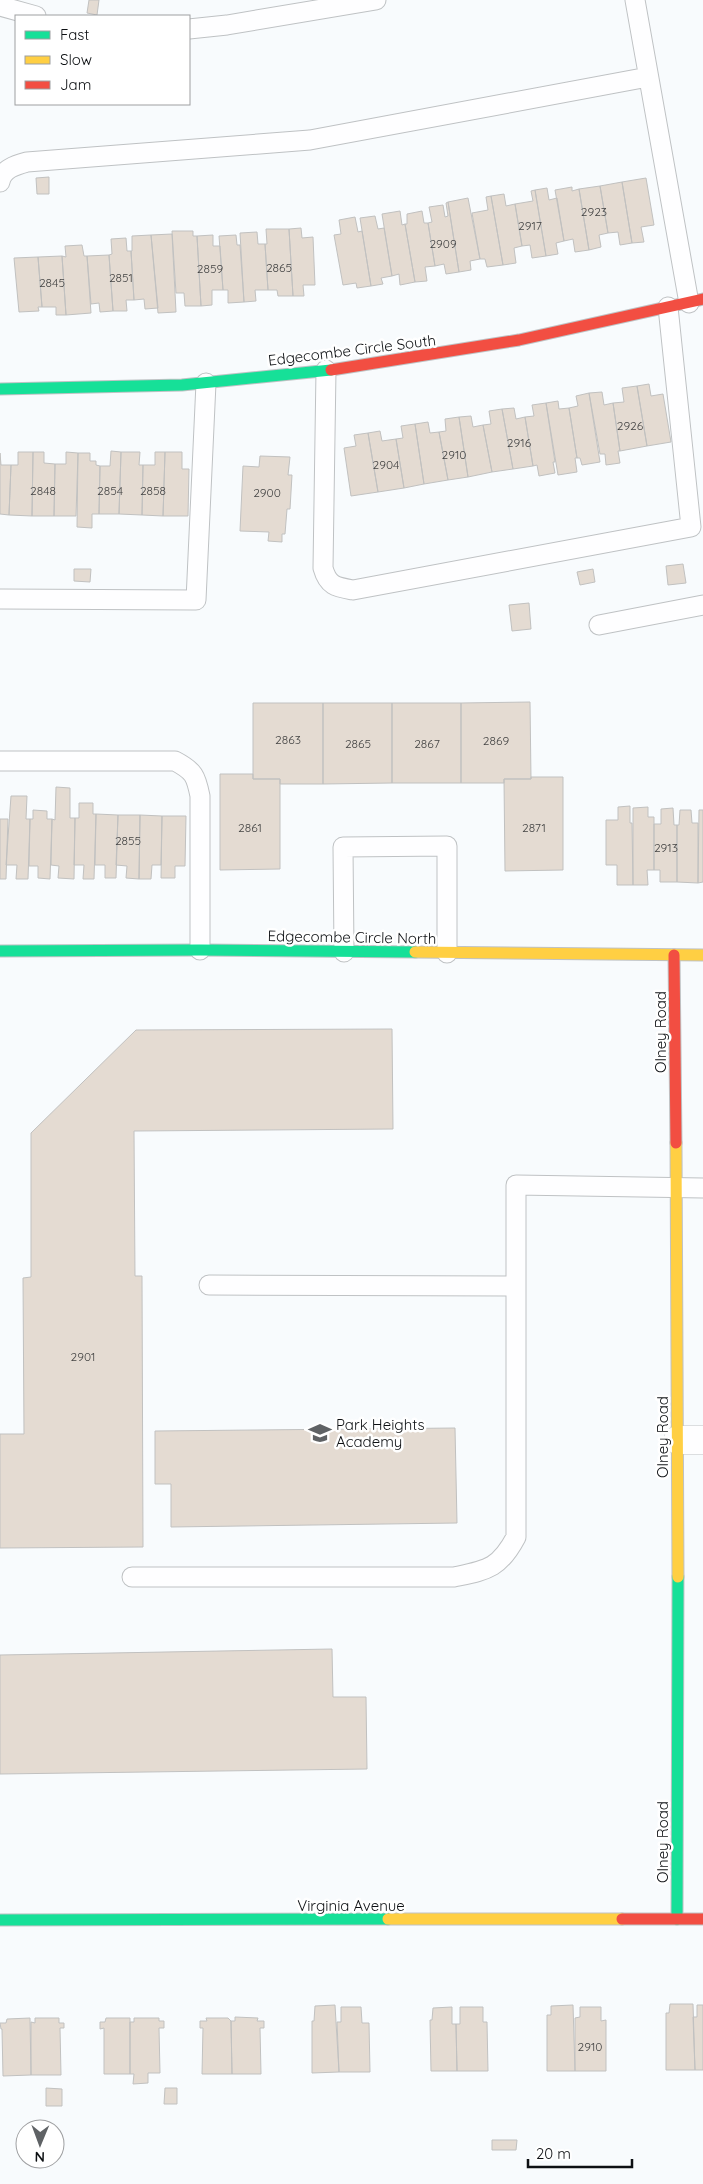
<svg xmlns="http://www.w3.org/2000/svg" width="703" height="2184" viewBox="0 0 703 2184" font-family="Quicksand,sans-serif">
<rect width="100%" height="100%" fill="#f8fbfd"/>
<path fill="#e4dbd2" stroke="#c1c1c0" d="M89,0h10l-2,15 -10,-2z
M49,177v17h-12l-1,-16z
M646,178l8,47 -13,2 3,15 -12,1 -10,-61z
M622,182l10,61 -12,2 -2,-13 -10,1 -8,-47z
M600,186l8,47 -9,2 2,12 -12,3 -10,-61z
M572,187v4l7,-2 10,61 -14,2 -2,-13 -9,2 -9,-51z
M547,188l2,12 8,-2 7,43 -8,2 2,11 -12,2 -11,-66z
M535,190l11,66 -14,2 -2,-13 -8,1 -7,-42 18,-3 -2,-10z
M504,194l2,12 9,-2 7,42 -8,2 2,15 -13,2 -12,-69z
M491,196l12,69 -16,2 -2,-8h-5l-8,-46 16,-3 -2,-13z
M468,198l12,61 -10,2 1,9 -12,2 -11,-70z
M448,202l11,70 -13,2 -2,-10 -9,2 -7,-43 4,-1 -3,-15 14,-2 2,12 3,-1 -2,-13z
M400,211l2,14 3,-1 10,58 -15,3 -1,-11 -7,2 -10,-62z
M422,211l2,12h4l7,43 -10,1 2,14 -12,1 -10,-58h2v-10z
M375,216l3,13 6,-1 8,48 -11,2 2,6 -12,2 -11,-68z
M355,217l3,15 4,-1 9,55 -14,2 -1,-5 -13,2 -9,-50 7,-1 -2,-14z
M301,228l1,10 11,-1 2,48h-12l1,11h-11l-4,-67z
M266,229h23l4,67h-15l-1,-6h-9l-3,-46h2z
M172,231h21v5h4l4,70h-16l-1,-13h-8z
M257,232l1,12h7l3,46h-13l1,11 -12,1 -4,-69z
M172,234l4,78 -18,1 -7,-78z
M151,235l7,73 -13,1 -1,-10 -10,1 -3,-49h1v-15z
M213,235v11h7l3,44h-11v15l-11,1 -4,-70z
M236,235l1,10h3l4,57 -16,1v-13h-5l-4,-54z
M126,238l1,13h4l3,49h-8l1,11h-14l-4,-56 3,-1 -1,-15z
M82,245l2,11h3l4,57 -25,2 -4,-59 4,1 -1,-11z
M109,255l4,56 -13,1 -1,-9 -8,1 -4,-48z
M62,256l4,59h-10v-8h-14l-4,-50z
M38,257l4,50h-4l1,4 -20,1 -5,-54z
M649,384l2,12 12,-2 8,48 -24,4 -10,-60z
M637,386l10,60 -27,5 -7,-48 11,-1 -2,-14z
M602,392l2,13 9,-2 7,48h-2l2,12 -14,2 -1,-11h-5l-11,-61z
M589,393l11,69 -18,3 -2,-7h-3l-8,-50 9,-2 -2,-10z
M558,401l1,8 10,-1 8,50h-2l2,14 -19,3 -12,-72z
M546,403l9,59h-2l2,11 -16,3 -2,-11 -4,1 -8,-49 9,-1 -2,-11z
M514,408l2,11 9,-2 8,49 -20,3 -11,-60z
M502,409l11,60 -21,3 -9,-47 8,-1 -2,-13z
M471,416l2,11 10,-2 9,47 -24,5 -9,-60z
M459,417l9,60 -20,3 -9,-48 7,-1 -1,-12z
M428,422l2,11 9,-1 9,48 -24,4 -9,-60z
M415,424l9,60 -20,4 -8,-49 7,-1 -2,-12z
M380,431l2,10 14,-2 8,49 -26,4 -10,-59z
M368,433l10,59 -27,4 -7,-48 12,-2 -2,-11z
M111,451l10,1 -2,62h-20l1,-48h10z
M18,452h15l-1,64 -23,-1 2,-50h7z
M33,452h11v11l11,1 -1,52h-22z
M66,452l12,1 -2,63h-22l1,-52h11z
M121,452h19l-1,13h4l-1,50 -23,-1z
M155,452h10l-2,64 -21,-1 1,-50h12z
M165,452h17v17h7l-1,47h-25z
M0,453l1,12h10l-2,50 -9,-1z
M78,453h12v8h6v4l4,1 -1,48h-7v14l-15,-1z
M260,456l30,1 -2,18h4l-2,34h-3l-2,25h-3v8l-14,-1 1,-9 -29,-1 3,-65 16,1z
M683,564l3,19 -18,2 -2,-19z
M74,569h17l-1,13 -16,-1z
M593,569l2,13 -15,3 -3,-13z
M529,603l2,26 -19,2 -3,-26z
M530,702l1,77h-27v4h-43v-80z
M253,703h70v81h-43v-5h-27z
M323,703h69v80l-69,1z
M392,703h69v80h-69z
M220,774h33v5h27v90l-60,1z
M531,777h32v93l-58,1 -1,-92h27z
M56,787l14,1v30h5l-1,61 -16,-1 1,-12 -8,-1 1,-46 3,1z
M11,796h16l-1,23h4l-2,60h-12l1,-14h-11z
M79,803h14v11h3l-2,65h-11l1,-14h-10l1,-47h4z
M630,806v17h2l1,62h-16v-20h-11v-45h12v-13z
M648,807v10h6v53h-7l1,15h-15v-77z
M673,808l1,17h3v57h-17v-12h-6v-46h7v-15z
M33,810l14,1v8h5l-2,60 -12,-1v-12h-9l1,-47h3z
M680,810h11l1,13h6v60l-21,-1v-57h2z
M699,810h4v72l-5,1z
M96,814l22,1 -2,63h-11v-13h-10z
M118,815h22l-1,64 -13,-1 1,-12 -11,-1z
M140,815l22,1 -1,49h-9l-1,14h-12z
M162,816h24l-1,50h-10v12h-14z
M0,819h8l-2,60h-6z
M392,1029l1,100 -259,2 1,145h7l1,271 -143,1v-114h24l-1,-156 8,-1v-144l105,-103z
M455,1428l2,95 -286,4v-43h-16v-53z
M332,1649l1,48h33l1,72 -367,5v-119z
M670,2004h23l2,66h-29v-57h3z
M335,2005l4,67 -27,1v-52h2l1,-15z
M573,2005l2,66h-28v-56h4v-9z
M697,2005h6v65h-8l-2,-53h4z
M341,2007h20l1,16h7l1,49h-31l-2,-50h4z
M452,2007v17h4l1,47h-26l-1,-51h2l1,-12z
M460,2007h23v15h4l1,49h-31l-1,-47h4z
M580,2007h21v14l5,-1v51h-31v-53l5,-1z
M235,2017l23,1 -1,3h7v7h-4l1,46h-29l-1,-53h4z
M30,2018l1,57 -28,1 -1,-47h-1l-1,-6h6l1,-4z
M35,2018h24v5h5v5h-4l1,47h-30v-53l4,1z
M106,2018h24v56h-26v-46l-4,1v-7h5z
M134,2018h25v3h5v7h-5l1,45h-12v10l-15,1 1,-10h-4v-52h4z
M206,2018h22l3,3 1,53h-30l1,-46h-3v-7h7z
M46,2088l16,1v17h-16z
M165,2088h12v16h-13z
M492,2140h25l-1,10h-24z"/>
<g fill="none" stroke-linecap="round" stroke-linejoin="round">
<defs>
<path id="lane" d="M635,0l54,303
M0,6l36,10
M189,29l38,-4 149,-25
M0,182c2,-13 16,-17 27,-20l283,-22 338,-63
M326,370l-3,198c5,18 13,19 30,22l338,-63 -23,-220
M0,599l196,1 10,-217
M599,625l104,-20
M0,761h175c19,10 21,15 25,35v154
M344,952l-1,-105 104,-1v107
M209,1285l307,1
M132,1577h322c33,-7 45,-8 62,-40v-352l187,3"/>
<path id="street" d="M678,1440h25"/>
<path id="fast" d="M0,389l182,-4 149,-15
M0,951l200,-1 215,2
M677,1919l1,-342
M0,1920l388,-1"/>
<path id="slow" d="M415,952l288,3
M676,1143l2,434
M388,1919h234"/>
<path id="jam" d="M331,370l188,-30 184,-41
M674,955l2,188
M622,1919h81"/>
</defs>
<use href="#lane" stroke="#bfc2c4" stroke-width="21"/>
<use href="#street" stroke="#bfc2c4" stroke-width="29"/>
<use href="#fast" stroke="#bfc2c4" stroke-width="13"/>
<use href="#slow" stroke="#bfc2c4" stroke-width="13"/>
<use href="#jam" stroke="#bfc2c4" stroke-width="13"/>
<use href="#lane" stroke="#fefeff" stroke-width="19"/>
<use href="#street" stroke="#fefeff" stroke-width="28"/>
<use href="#fast" stroke="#16e098" stroke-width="11"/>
<use href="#slow" stroke="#ffcf43" stroke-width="11"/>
<use href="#jam" stroke="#f24e42" stroke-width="11"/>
</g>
<defs>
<symbol id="school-bare" viewBox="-9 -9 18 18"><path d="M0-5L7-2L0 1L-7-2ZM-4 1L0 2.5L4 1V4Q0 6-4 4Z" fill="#5f6265" stroke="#fff" stroke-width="2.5" paint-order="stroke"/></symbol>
</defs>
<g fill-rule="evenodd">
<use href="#school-bare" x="304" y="1417" width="32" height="32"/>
</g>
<g text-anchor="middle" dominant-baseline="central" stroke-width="5" stroke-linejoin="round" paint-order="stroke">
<g font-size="12" fill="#434343">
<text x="594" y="211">2923</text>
<text x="530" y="225">2917</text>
<text x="443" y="243">2909</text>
<text x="279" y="267">2865</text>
<text x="210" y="268">2859</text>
<text x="121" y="277">2851</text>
<text x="52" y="282">2845</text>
<text x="630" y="425">2926</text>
<text x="519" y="442">2916</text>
<text x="454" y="454">2910</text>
<text x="386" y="464">2904</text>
<text x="43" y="490">2848</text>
<text x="110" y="490">2854</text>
<text x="153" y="490">2858</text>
<text x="267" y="492">2900</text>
<text x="288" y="739">2863</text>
<text x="496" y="740">2869</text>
<text x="358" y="743">2865</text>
<text x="427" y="743">2867</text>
<text x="250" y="827">2861</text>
<text x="534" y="827">2871</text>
<text x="128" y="840">2855</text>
<text x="666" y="847">2913</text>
<text x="83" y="1356">2901</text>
<text x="590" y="2046">2910</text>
</g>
<g font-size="15" fill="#0d1013" stroke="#fff">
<text transform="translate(352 350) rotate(-7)">Edgecombe Circle South</text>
<text transform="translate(352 937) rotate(1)">Edgecombe Circle North</text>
<text transform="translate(660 1032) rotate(-90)">Olney Road</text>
<text transform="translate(662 1437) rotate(-90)">Olney Road</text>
<text transform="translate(662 1842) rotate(-90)">Olney Road</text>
<text x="351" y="1905">Virginia Avenue</text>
</g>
<g font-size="15" fill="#0d1013" stroke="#fff" text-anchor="start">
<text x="336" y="1424">Park Heights<tspan x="336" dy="17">Academy</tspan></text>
</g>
</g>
<rect x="15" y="15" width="175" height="90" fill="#ffffff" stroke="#9e9fa1"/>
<rect x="25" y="31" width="25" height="8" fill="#16e098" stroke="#9e9fa1"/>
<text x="60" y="40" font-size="15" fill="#0d1013">Fast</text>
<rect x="25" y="56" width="25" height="8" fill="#ffcf43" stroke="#9e9fa1"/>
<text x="60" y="65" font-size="15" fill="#0d1013">Slow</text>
<rect x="25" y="81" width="25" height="8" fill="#f24e42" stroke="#9e9fa1"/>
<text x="60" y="90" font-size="15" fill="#0d1013">Jam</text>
<g transform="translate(40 2144) rotate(181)"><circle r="24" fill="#ffffff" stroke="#9e9fa1"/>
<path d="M0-4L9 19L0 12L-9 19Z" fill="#5f6265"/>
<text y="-8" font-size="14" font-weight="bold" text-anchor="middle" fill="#0d1013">N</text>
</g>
<path d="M528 2159v8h104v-8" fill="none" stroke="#0d1013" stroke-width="2.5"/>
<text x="536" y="2159" font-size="15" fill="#0d1013" stroke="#ffffff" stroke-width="4" paint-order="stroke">20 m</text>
</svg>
